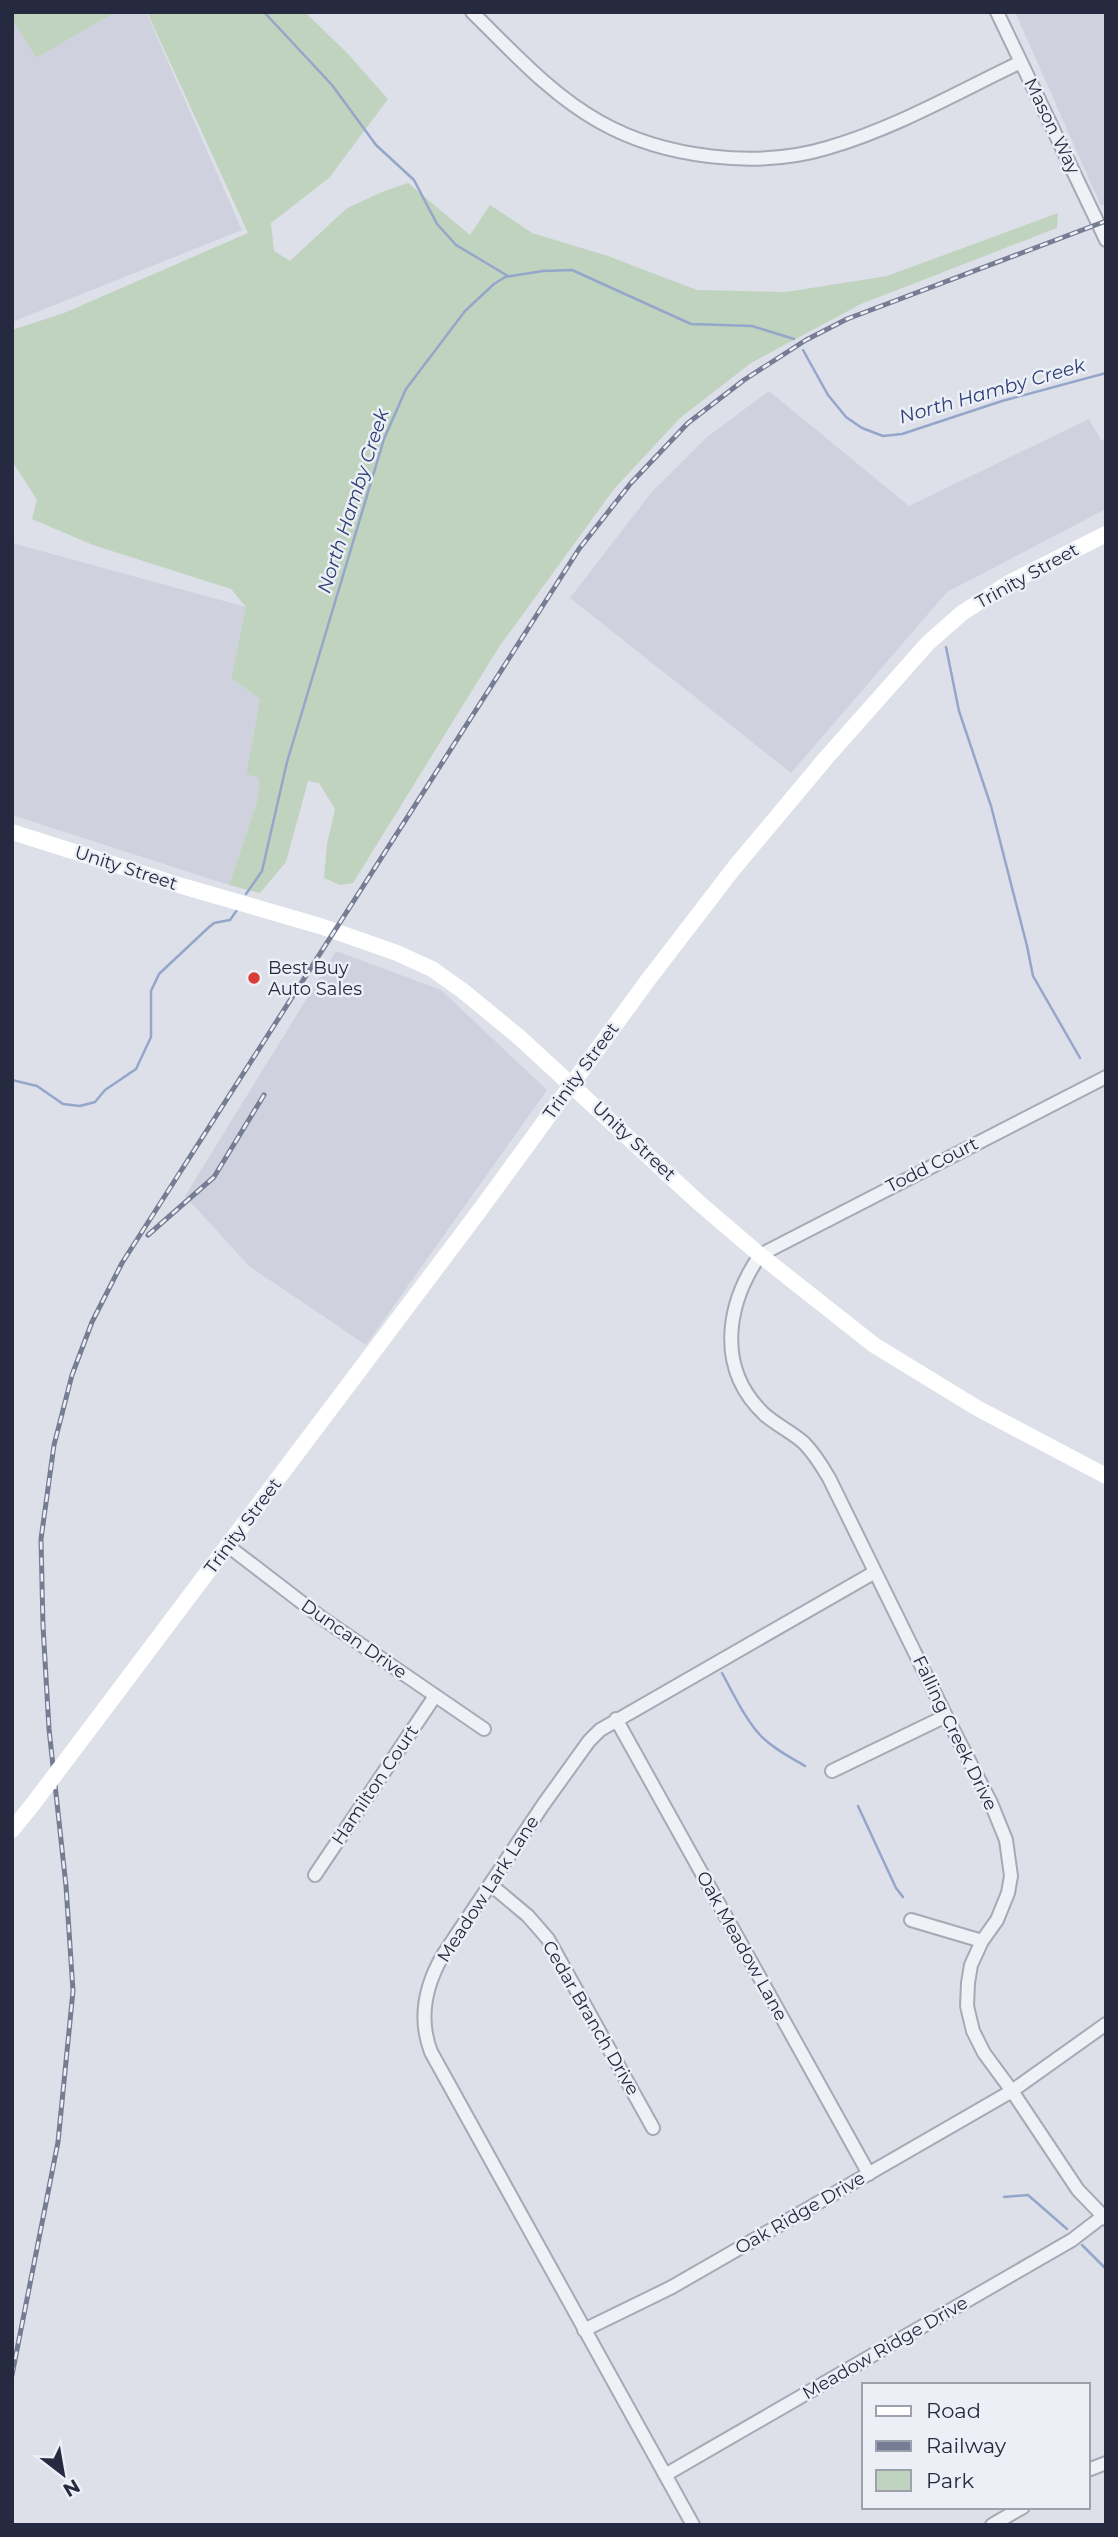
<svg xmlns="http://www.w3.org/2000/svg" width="1118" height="2537" viewBox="0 0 1118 2537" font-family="Montserrat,sans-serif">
<rect width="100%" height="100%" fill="#dde0e8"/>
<path fill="#cfd2de" d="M116,12h30l96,218 -230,92v-303l24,39z
M1015,12h91v192l-5,2z
M769,391l140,115 180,-87 12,21 5,-1v70l-159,83 -156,181 -221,-175 81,-105 56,-56z
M12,543l234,64 -15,71 29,21 -14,75 13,4 -1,20 -29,87 -217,-70z
M336,951l105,39 106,100 -181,255 -117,-79 -64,-70z"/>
<path fill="#bfd3be" d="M12,12h104l-80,46 -24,-39z
M147,12h158l43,42 40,45 -59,79 -58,45 3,28 16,10 57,-53 35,-16 26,-9 62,52 20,-30 42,28 76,23 89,34 89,2 101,-16 171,-63 -1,15 -196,76 -110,59 -71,55 -66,71 -115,158 -146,236 -13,2 -16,-7 3,-34 8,-35 -16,-26 -11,-2 -22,81 -26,31 -31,-8 29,-87 1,-20 -13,-4 14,-75 -29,-21 15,-71 -15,-18 -138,-44 -61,-26 5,-19 -25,-39v-131l52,-17 184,-80z"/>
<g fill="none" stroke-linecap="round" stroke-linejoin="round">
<path stroke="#95a6cb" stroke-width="2.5" d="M264,12l68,73 44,60 38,35 23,44 19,21 52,31
M803,350l25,45 18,22 16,11 21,8 19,-2 100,-33 104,-28
M946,647l13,64 32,95 36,140 6,30 47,82
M246,894l16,-23 25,-109 97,-323 22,-50 59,-78 29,-27 11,-7 38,-6 29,-1 119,54 61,2 42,13
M12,1080l25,6 26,18 17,2 15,-4 10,-12 31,-21 15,-32v-46l8,-17 49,-46 6,-5 16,-3 7,-10
M722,1673c11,20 22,44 38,62 12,13 30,22 45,31
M858,1806l38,82 7,9
M1004,2197l24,-2 39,34
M1082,2245l24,24"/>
<defs>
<path id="street" d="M472,12c40,39 79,83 128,110 64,36 157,47 227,26 67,-19 131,-56 194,-86
M997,12l109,228
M1106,1077l-346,178c-34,50 -44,113 4,159 12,11 28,18 40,29 10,10 18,23 25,35l117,238 45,87 15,37 5,36 -3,17 -11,27 -15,21 -11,24 -3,18 -1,23 6,25 11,22 28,38 66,99 28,29
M228,1546l94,72 162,111
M616,1719l253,455
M832,1771l114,-55
M315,1875l120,-179
M491,1885l37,31 20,23 105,189
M911,1920l71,21
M584,2330l88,-43 340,-196 94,-67
M1088,2470l18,-7
M665,2475l407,-235 30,-23
M693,2525l-262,-473c-13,-34 -6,-66 12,-97l100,-150 46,-64 11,-11 275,-158
M992,2525l31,-18"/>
</defs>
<use href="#street" stroke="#a6a9b6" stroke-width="16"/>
<use href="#street" stroke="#f0f1f6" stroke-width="12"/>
<path stroke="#fff" stroke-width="16" d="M12,832l170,54 138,40 77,27 35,16 31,22 56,46 179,165 62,53 114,90 103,63 129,68
M79,1743l401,-533 168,-230 86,-112 92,-110 102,-115 34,-30 47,-30 97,-49
M12,1830l21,-26"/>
<defs>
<path id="rail" d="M148,1235l66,-58 50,-82
M12,2375l46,-233 15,-151 -7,-105 -17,-157 -6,-103 -2,-87 13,-94 18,-70 20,-53 30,-59 457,-714 52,-66 57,-60 56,-43 62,-40 41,-21 259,-98"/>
</defs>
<use href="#rail" stroke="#767c93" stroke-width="5"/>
<use href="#rail" stroke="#edeff6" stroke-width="2.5" stroke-dasharray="8" stroke-linecap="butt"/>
<path stroke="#fff" stroke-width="16" d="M33,1804l46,-61"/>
</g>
<circle fill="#d83d38" stroke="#edeff6" stroke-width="2.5" cx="254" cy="978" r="7"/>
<g text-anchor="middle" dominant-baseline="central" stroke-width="5" stroke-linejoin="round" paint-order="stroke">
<g font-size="18" fill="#262a40" stroke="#edeff6">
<text transform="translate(1052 126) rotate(64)">Mason Way</text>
<text transform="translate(1027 576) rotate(-29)">Trinity Street</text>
<text transform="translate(126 868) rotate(18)">Unity Street</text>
<text transform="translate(581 1071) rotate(-54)">Trinity Street</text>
<text transform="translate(634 1141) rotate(43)">Unity Street</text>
<text transform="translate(932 1165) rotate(-27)">Todd Court</text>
<text transform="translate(243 1526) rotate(-53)">Trinity Street</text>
<text transform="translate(354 1639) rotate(35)">Duncan Drive</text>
<text transform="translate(955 1733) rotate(64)">Falling Creek Drive</text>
<text transform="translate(375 1785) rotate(-56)">Hamilton Court</text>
<text transform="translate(488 1889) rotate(-57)">Meadow Lark Lane</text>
<text transform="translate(742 1946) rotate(61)">Oak Meadow Lane</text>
<text transform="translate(591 2018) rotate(60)">Cedar Branch Drive</text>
<text transform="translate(800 2213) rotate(-30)">Oak Ridge Drive</text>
<text transform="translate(885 2348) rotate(-30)">Meadow Ridge Drive</text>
</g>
<g font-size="18" fill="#262a40" stroke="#edeff6" text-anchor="start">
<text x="268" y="968">Best Buy<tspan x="268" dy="21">Auto Sales</tspan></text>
</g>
<g font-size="19" font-style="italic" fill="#2d4177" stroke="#edeff6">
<text transform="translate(992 391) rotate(-16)">North Hamby Creek</text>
<text transform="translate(353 501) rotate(-72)">North Hamby Creek</text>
</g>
</g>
<rect width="1118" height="2537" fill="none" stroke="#262a40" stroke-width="28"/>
<rect x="862" y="2383" width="228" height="126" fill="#edeff6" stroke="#9da0ad" stroke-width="2"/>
<rect x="876" y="2406" width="35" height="10" fill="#ffffff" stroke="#9da0ad" stroke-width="2"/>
<text x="926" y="2418" font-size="21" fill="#262a40">Road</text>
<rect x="876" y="2441" width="35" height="10" fill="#767c93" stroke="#9da0ad" stroke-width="2"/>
<text x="926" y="2453" font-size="21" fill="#262a40">Railway</text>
<rect x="876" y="2470" width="35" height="21" fill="#bfd3be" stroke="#9da0ad" stroke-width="2"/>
<text x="926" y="2488" font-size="21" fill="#262a40">Park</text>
<g transform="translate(63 2474) rotate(149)" stroke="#edeff6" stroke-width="5" paint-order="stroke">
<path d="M0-5L12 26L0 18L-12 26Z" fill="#262a40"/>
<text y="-10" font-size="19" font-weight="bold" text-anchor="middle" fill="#262a40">N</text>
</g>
</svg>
